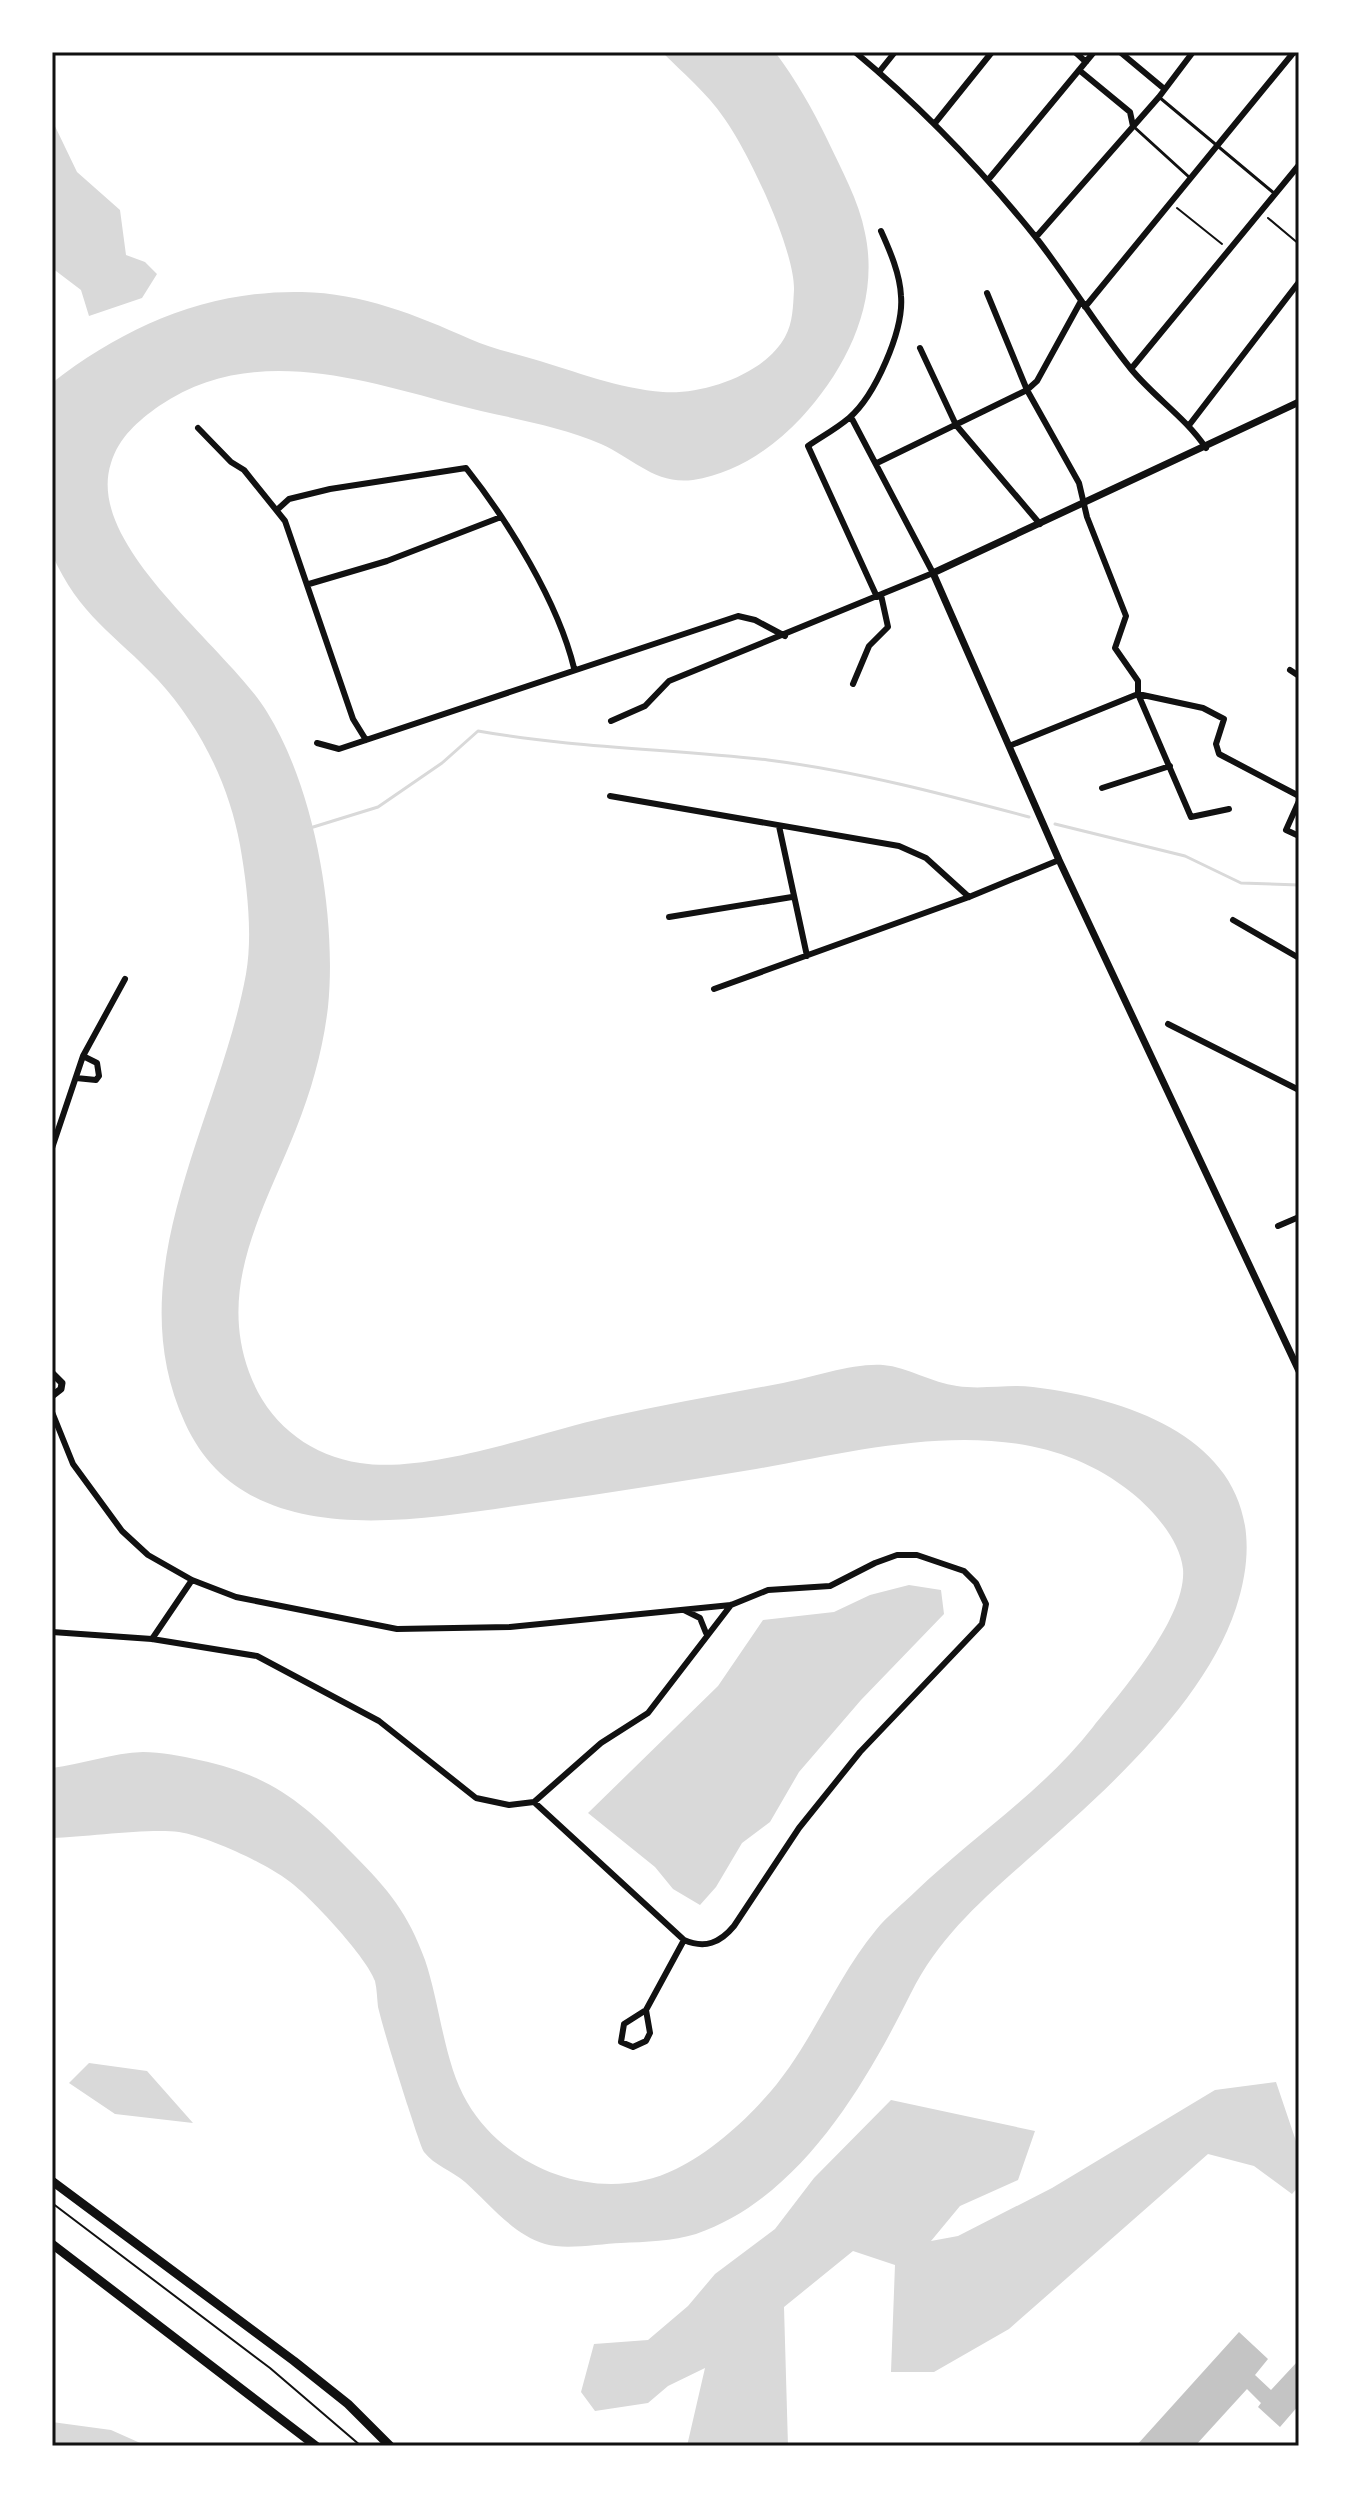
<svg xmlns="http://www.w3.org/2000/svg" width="1351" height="2498" viewBox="0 0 1351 2498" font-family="'DM Sans',sans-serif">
<rect width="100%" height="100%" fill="#fff"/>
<path fill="#d9d9d9" d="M662,52h113c21,28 37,56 52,87 14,30 32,62 38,94 15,70 -19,136 -64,185 -28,30 -66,56 -108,62 -38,5 -60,-22 -92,-36 -46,-20 -100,-27 -148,-40 -96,-26 -204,-60 -294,2 -21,15 -40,31 -48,57 -27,83 116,183 156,249 48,77 70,205 61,295 -5,42 -16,82 -32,122 -31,79 -79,155 -47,243 18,50 59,83 111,91 69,11 177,-30 248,-46 58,-13 117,-23 175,-34 31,-6 70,-20 100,-18 25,2 49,18 74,21 25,4 51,-2 76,1 123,15 252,72 203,221 -32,97 -134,186 -209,252 -46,41 -88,77 -116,133 -46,92 -111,205 -215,241 -22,7 -52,8 -75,9 -22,1 -56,7 -76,1 -33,-10 -56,-41 -80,-62 -13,-11 -31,-17 -41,-30 -3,-4 -15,-43 -17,-48 -10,-32 -21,-65 -29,-97 -1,-9 -1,-17 -3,-26 -8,-23 -60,-79 -81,-96 -24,-20 -84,-48 -115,-53 -30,-4 -93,5 -127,6v-70c30,-4 61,-15 91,-16 18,0 38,4 56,8 71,15 104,42 154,94 35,35 55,59 72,106 15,44 19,103 42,142 40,69 135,104 209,67 31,-15 65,-44 87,-69 47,-50 70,-118 113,-170 11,-14 27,-26 40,-39 58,-55 127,-100 177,-164 29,-36 94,-110 90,-158 -3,-29 -30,-59 -51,-76 -108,-87 -253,-46 -376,-24 -73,12 -146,24 -220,34 -116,16 -290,54 -351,-80 -69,-151 34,-301 61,-449 7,-40 1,-89 -6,-129 -11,-61 -40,-119 -82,-165 -43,-46 -79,-64 -106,-126v-171c73,-57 157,-93 250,-91 60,1 114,23 168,47 20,9 43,14 63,20 41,12 87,30 130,33 40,3 102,-18 122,-55 8,-14 8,-31 9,-47 1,-40 -46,-139 -70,-172 -17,-25 -41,-45 -62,-66z
M52,120l25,52 43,38 6,45 19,7 12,12 -15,24 -53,18 -8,-26 -29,-22z
M909,1585l32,5 3,24 -83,86 -62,72 -29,50 -28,21 -26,44 -16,18 -27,-16 -18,-22 -67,-54 130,-127 45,-66 71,-8 36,-17z
M89,2063l58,8 46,52 -78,-9 -46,-31z
M1276,2082l23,68v36l-7,8 -38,-28 -46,-12 -199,175 -75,43h-43l4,-107 -42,-14 -69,56 4,139h-101l18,-78 -37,18 -20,17 -53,8 -14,-19 13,-48 54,-4 40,-34 27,-32 60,-45 39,-51 77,-78 144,31 -17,49 -58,26 -29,35 27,-5 94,-48 163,-98z
M52,2422l59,8 36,16h-95z"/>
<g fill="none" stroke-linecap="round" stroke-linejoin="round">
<path stroke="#d9d9d9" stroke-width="3" d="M1055,824l130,32 56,27 58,2
M310,828l68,-21 64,-44 36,-32c96,17 193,18 290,29 88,11 175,34 261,57"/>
</g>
<path fill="#c4c4c4" d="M1239,2332l29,27 -13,16 16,15 26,-28 2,2v41l-19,22 -22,-20 3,-4 -14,-14 -52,57h-59z"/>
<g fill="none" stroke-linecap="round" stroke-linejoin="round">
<path stroke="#111" stroke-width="2" d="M1177,208l45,36
M1268,218l31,26
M52,2203l218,165 91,78"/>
<path stroke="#111" stroke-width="3" d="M1159,97l116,97
M1133,126l56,51"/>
<path stroke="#111" stroke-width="6" d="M855,52c66,55 125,116 179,183 34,43 62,91 97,134 24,29 54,48 75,79
M1075,52l11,10
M1120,52l42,35
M1079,70l51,42 3,14
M879,72l16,-20
M935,123l57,-71
M988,180l106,-128
M1036,237l123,-140 34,-45
M987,293l40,97 52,93 8,34 39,99 -11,32 23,33v13l53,123 38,-8
M1085,307l209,-255
M920,348l36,77 84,99
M1131,369l168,-204
M1190,424l109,-142
M198,428l33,34 13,8 41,51 68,198 13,21
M877,463l150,-73 10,-9 44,-80
M278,509l11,-10 41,-10 136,-21c42,53 92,134 108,200
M309,584l78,-23 114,-44
M877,597l-69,-151c13,-9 28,-17 41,-28 26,-22 55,-88 52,-122 -1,-22 -11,-45 -20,-65
M1290,670l9,6
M853,684l16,-38 19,-19 -7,-32
M611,721l34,-15 24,-25 264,-108 -82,-156
M317,743l22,6 399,-133 17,4 30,16
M1009,746l129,-52 65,14 21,11 -8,25 3,10 80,42
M1102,788l68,-22
M610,796l289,50 27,12 43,39
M1299,801l-13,29 13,6
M779,826l28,130
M669,917l123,-20
M1233,920l66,38
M714,989l255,-92 90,-37
M1168,1024l131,66
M76,1078l20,2 3,-4 -2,-13 -14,-7
M52,1148l31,-92 42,-77
M1278,1226l21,-9
M52,1412l21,52 49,67 26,24 44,25 44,17 161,32 113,-2 221,-22 37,-15 62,-4 45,-23 22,-8h20l47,16 12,12 10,21 -4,20 -122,128 -61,76 -65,98c-14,17 -29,23 -50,14l-150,-138 -25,3 -33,-7 -97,-77 -122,-65 -105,-17 -100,-7
M684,1610l16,8 6,15
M152,1639l40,-59
M534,1802l67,-59 47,-30 83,-108
M646,2010l4,23 -4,8 -13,6 -12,-5 3,-18 22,-14 38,-70"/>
<path stroke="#111" stroke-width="7" d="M1299,402l-366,171 126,287 240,511
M52,1373l10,10 -1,6 -9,7"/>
<path stroke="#111" stroke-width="9" d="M52,2181l242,180 54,43 42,42
M52,2244l264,202"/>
</g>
<rect width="1351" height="2498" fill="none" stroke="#ffffff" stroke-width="108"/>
<rect x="54" y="54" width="1243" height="2390" fill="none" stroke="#111" stroke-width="3"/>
</svg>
